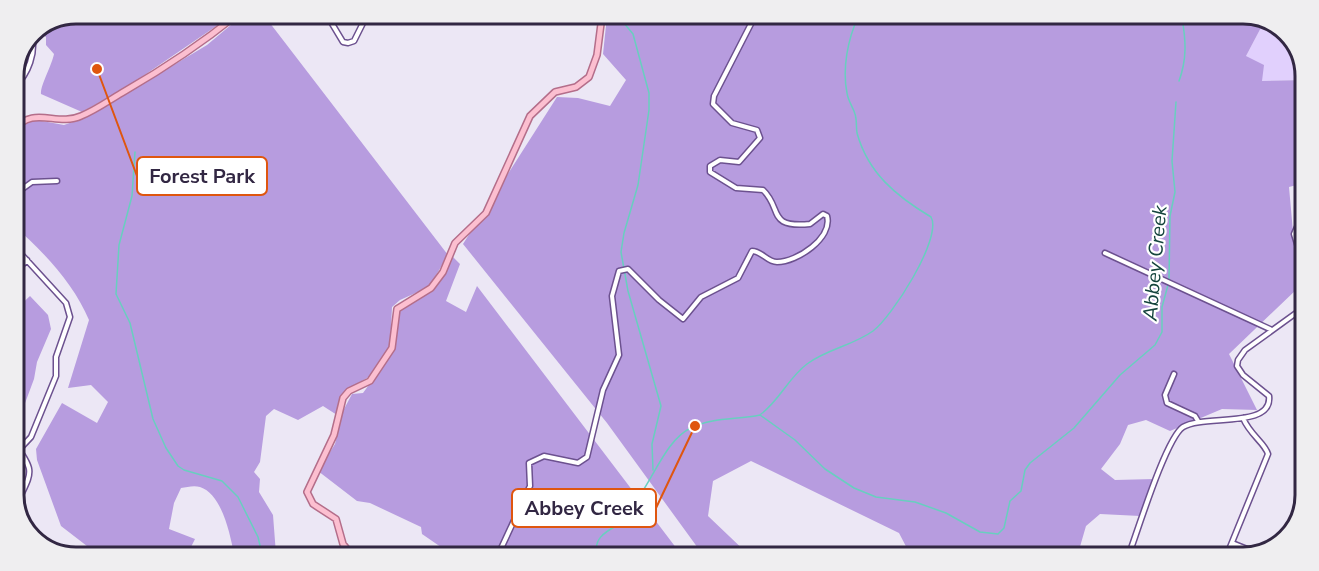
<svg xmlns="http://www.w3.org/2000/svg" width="1319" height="571" viewBox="0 0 1319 571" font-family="'Nunito Sans',sans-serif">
<rect width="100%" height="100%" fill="#ece7f5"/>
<path fill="#e1d0fd" d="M1266,18c22,15 40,33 39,62l-43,1 -16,-25z"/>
<path fill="#b79cdf" d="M76,14h158l-107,73 -45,25 -41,-18c-1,-8 11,-29 13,-40l-8,-9v-8l-10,-7z
M244,14h19l185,241 -19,32 -29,13 -8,7 -2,41 -18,27 -27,16 -8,24 -14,-9 -25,14 -24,-11 -8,7 -6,46 -6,10 6,7 -1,13 14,23 3,39h-42c-4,-20 -12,-60 -34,-67 -6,-2 -13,0 -19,1l-7,15 -5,26 26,10 -7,14h-92l-35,-27 -24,-66 -1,-11 26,-46 35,20 11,-21 -17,-17 -23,3 21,-68c-15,-36 -46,-69 -75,-94v-27l6,-15v-11l-6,-11v-26l6,-10 11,-7 33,6 23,-8 120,-72z
M607,16l659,2 -20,38 18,9 -2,16 43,-1 -1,103 -15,4 9,101 -69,66 28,56 -35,-1 -52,22 -24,-11 -18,5 -8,19 -19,25 14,11 39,-1 -14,37 -40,-2 -14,12 -9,31 -166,-1 -12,-23 -148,-72 -38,20 -5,35 42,40 -47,-1 -96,-132 -144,-179 94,-147 21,1 32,8 16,-26 -23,-26z
M453,257l7,7 -14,37 20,11 11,-26 200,263 -3,6 -223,-1 -29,-20 -1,-7 -51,-24 -13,-2 -39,-30 17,-27 8,-33 9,-17 11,-1 32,-44 5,-40 24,-13 13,-10z
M30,296l18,19 3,14 -14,33 -3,17 -13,35 -7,-20v-83z"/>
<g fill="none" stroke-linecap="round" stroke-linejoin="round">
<path stroke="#68cfbf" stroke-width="1.5" d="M92,14l3,8
M618,16l15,18 16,59v17l-11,75 -14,48 -3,19 7,39 33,115 -9,38 1,26
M1179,81c8,-22 7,-40 3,-63
M135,152l-3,44 -13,49 -3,49 14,29 23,96 13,29 12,18 6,4 38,11 16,16 20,40 4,17
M1169,280l1,-64 5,-24 -3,-31 4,-59
M761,414c18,-13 28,-37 46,-50 20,-15 45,-18 66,-33 18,-13 70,-93 58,-114 -35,-21 -63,-44 -74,-84 -1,-6 0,-13 -2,-19 -2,-7 -7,-13 -8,-21 -5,-25 1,-54 11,-76
M598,555c-6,-15 7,-23 18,-29l-3,-8 1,-6c7,-4 16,-4 21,-10 17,-20 31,-63 56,-74 22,-11 46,-8 69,-13l35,25 30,29 29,19 22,9 39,5 31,11 34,19 18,2 6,-6 6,-27 11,-10 4,-21 5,-7 44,-35 46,-53 35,-30 7,-13v-25l6,-22"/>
<defs>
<path id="minor" d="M328,17l15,25 5,1 6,-2 9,-18 -1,-8
M895,17h5
M14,88c15,-15 22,-35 18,-55
M14,195l18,-13 25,-1
M14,250l8,5 44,48 4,14 -14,40v19l-25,61 -17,18
M1105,253l167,77
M1303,264l-9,-30 10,-23
M14,273l13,-13
M1174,374l-9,21 2,8 28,13 3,5
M14,392l4,20 -4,12
M14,443c23,30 17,29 2,63
M1232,543l25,10
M498,555l32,-69 -1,-23 15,-7 34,7 9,-6 16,-67 16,-35 -7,-59 7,-25 9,-2 31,31 24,19 18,-22 37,-19 14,-27c10,0 15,11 25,11 20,0 56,-24 50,-46l-4,-2 -13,10c-44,4 -27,-15 -47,-34l-27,-2 -26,-16v-6l10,-6 19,2 21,-24 -3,-8 -25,-7 -19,-19 1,-8 41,-80
M1128,557c9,-24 38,-119 55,-130 21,-13 90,2 86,-31l-26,-21 -6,-9 1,-6 7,-10 58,-42
M1226,557l42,-103c-3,-11 -18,-19 -25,-36"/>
<path id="major" d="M289,14l23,6 22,-5
M14,130c19,-25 43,-3 67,-14 15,-6 30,-17 44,-25 40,-23 77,-48 113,-77
M351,554l-8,-10 -7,-25 -23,-15 -6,-12 27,-57 9,-37 6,-7 21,-10 22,-33 5,-39 34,-21 12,-16 12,-29 31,-30 44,-97 25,-24 21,-5 13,-10 8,-22 5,-39"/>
</defs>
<use href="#minor" stroke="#6c518f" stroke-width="7"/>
<use href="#major" stroke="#b46e8a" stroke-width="8"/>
<use href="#minor" stroke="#fff" stroke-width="4"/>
<use href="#major" stroke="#fcbfd0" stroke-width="5"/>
</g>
<g text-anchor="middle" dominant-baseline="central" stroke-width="4.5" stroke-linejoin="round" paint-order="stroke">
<g font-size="20" font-style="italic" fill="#14443d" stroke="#fff">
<text transform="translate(1155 263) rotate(-85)">Abbey Creek</text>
</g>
</g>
<path d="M0 0H1319V571H0ZM76 24H1243A52 52 0 0 1 1295 76V495A52 52 0 0 1 1243 547H76A52 52 0 0 1 24 495V76A52 52 0 0 1 76 24Z" fill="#efeef0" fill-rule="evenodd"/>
<path fill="none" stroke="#322743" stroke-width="3" d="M76 24H1243A52 52 0 0 1 1295 76V495A52 52 0 0 1 1243 547H76A52 52 0 0 1 24 495V76A52 52 0 0 1 76 24Z"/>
<path fill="none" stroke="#df560f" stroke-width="2" d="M97 69L137 176M695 426L656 508"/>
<g fill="#df560f" stroke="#fff" stroke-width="2">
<circle cx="97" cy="69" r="6"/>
<circle cx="695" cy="426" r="6"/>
</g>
<g fill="#fff" stroke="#df560f" stroke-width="2">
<rect x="137" y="157" width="130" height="38" rx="6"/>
<rect x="512" y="489" width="144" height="38" rx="6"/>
</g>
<g font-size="20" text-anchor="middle" font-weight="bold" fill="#322743">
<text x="202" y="183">Forest Park</text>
<text x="584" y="515">Abbey Creek</text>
</g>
</svg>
